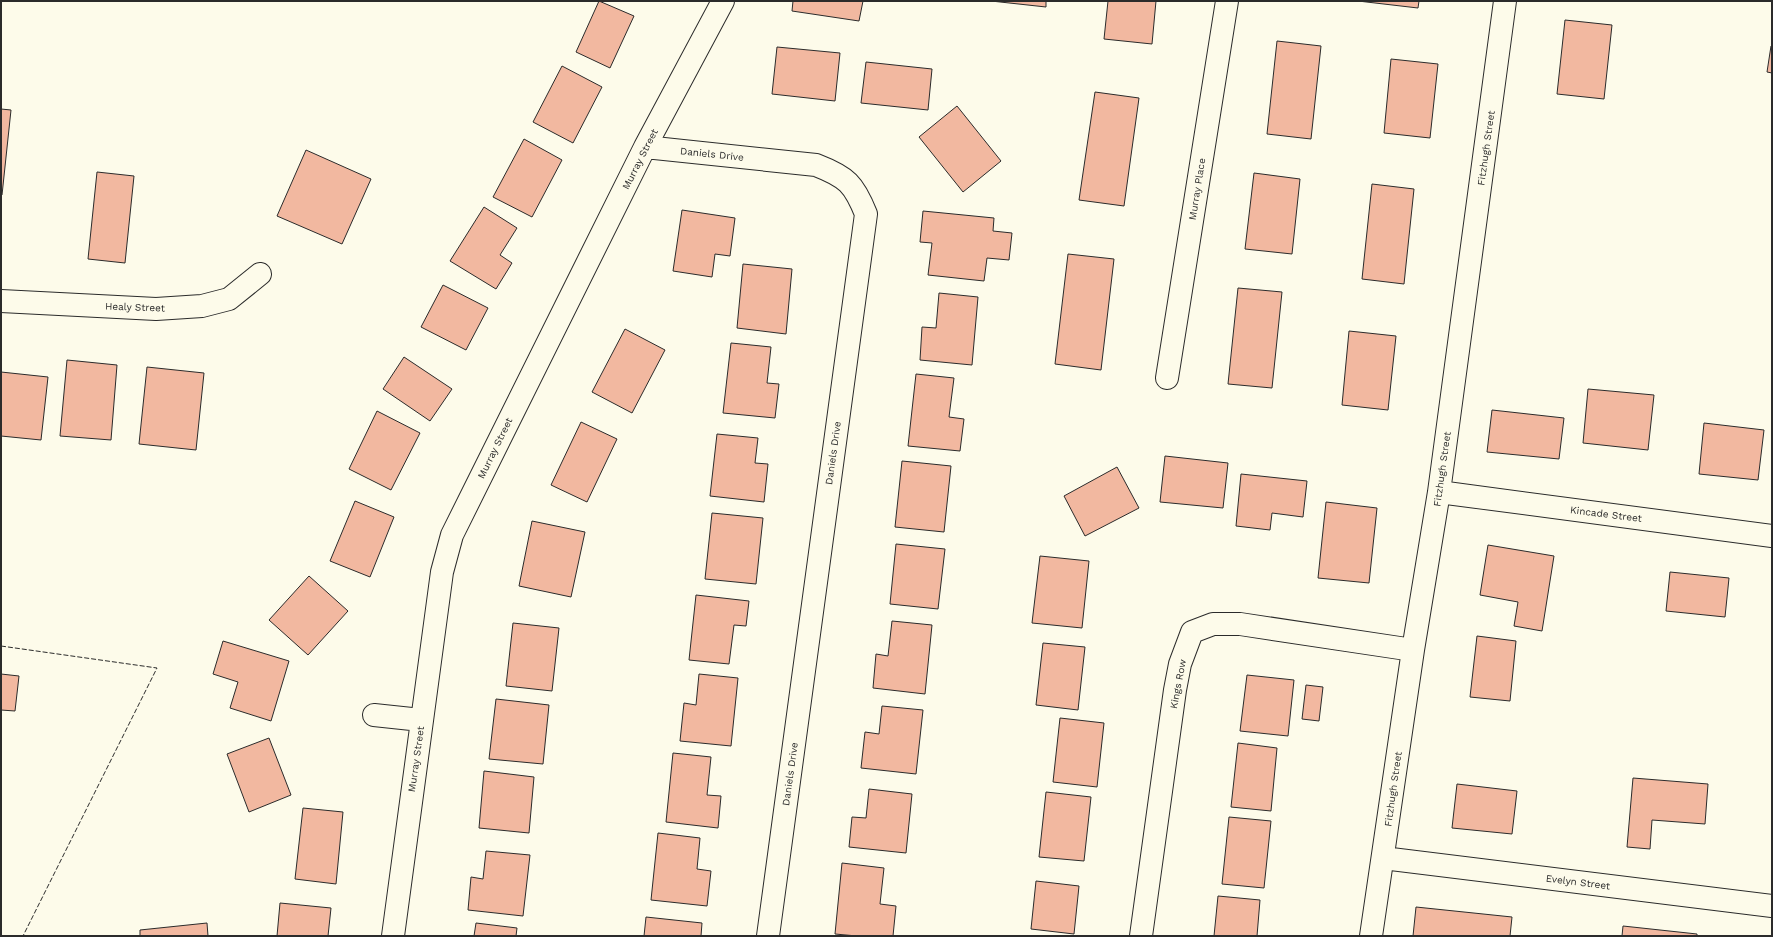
<svg xmlns="http://www.w3.org/2000/svg" width="1773" height="937" viewBox="0 0 1773 937" font-family="'Work Sans',sans-serif">
<rect width="100%" height="100%" fill="#fdfbea"/>
<path fill="#f2b8a0" stroke="#2b2b2b" d="M599,1l35,15 -24,52 -34,-16z
M793,1h70l-4,20 -67,-10z
M991,1h55v6z
M1108,1h48l-4,43 -48,-5z
M1358,1h61l-1,7z
M1565,20l47,5 -8,74 -47,-5z
M1277,41l44,5 -10,93 -44,-5z
M1771,46h1v27l-5,-1z
M777,47l63,6 -5,48 -63,-7z
M1391,59l47,5 -8,74 -46,-5z
M866,62l66,7 -4,41 -67,-7z
M562,66l40,21 -29,56 -40,-21z
M1095,92l44,6 -15,108 -45,-6z
M957,106l44,55 -38,31 -44,-55z
M1,109l10,1 -9,85h-1z
M524,139l38,21 -30,57 -39,-20z
M306,150l65,29 -29,65 -65,-28z
M97,172l37,4 -9,87 -37,-4z
M1254,173l46,6 -8,75 -47,-5z
M1372,184l42,5 -10,95 -42,-5z
M484,207l33,21 -17,27 12,8 -16,26 -46,-28z
M682,210l53,8 -5,38 -15,-2 -3,23 -39,-6z
M923,211l71,7 -1,13 19,2 -3,27 -22,-2 -3,23 -56,-6 4,-32 -12,-1z
M1068,254l46,5 -13,111 -46,-6z
M743,264l49,5 -6,65 -49,-6z
M443,285l45,23 -22,42 -45,-23z
M1238,288l44,4 -10,96 -44,-4z
M939,293l39,4 -6,68 -52,-5 2,-33 14,1z
M625,329l40,21 -33,63 -40,-21z
M1349,331l47,5 -8,74 -46,-5z
M731,343l40,4 -4,36 12,1 -4,34 -52,-5z
M404,357l48,32 -22,32 -47,-32z
M67,360l50,5 -6,75 -51,-4z
M147,367l57,6 -8,77 -57,-6z
M1,372l47,5 -7,63 -40,-4z
M916,374l38,4 -5,39 15,2 -4,32 -52,-5z
M1588,389l66,6 -6,55 -65,-7z
M1492,410l72,8 -5,41 -72,-7z
M377,411l43,22 -29,57 -42,-21z
M581,422l36,17 -30,63 -36,-17z
M1704,423l60,7 -6,50 -59,-6z
M717,434l41,4 -3,25 13,1 -4,38 -54,-6z
M1165,456l63,7 -5,45 -63,-6z
M902,461l49,5 -7,66 -49,-5z
M1117,467l22,41 -54,28 -21,-40z
M1241,474l66,7 -4,36 -31,-4 -2,17 -34,-4z
M355,501l39,16 -24,60 -40,-16z
M1326,502l51,6 -8,75 -51,-5z
M712,513l51,5 -7,66 -51,-5z
M532,521l53,11 -14,65 -52,-11z
M896,544l49,5 -7,60 -48,-5z
M1488,545l66,11 -12,75 -28,-5 4,-24 -38,-7z
M1040,556l49,5 -7,67 -50,-5z
M1670,572l59,6 -4,39 -59,-6z
M309,576l39,35 -40,44 -39,-35z
M696,595l53,6 -3,25 -12,-1 -5,39 -40,-4z
M892,621l40,4 -7,69 -52,-6 3,-34 12,2z
M513,623l46,5 -7,63 -46,-5z
M1477,636l39,5 -6,60 -40,-4z
M223,641l66,20 -18,60 -41,-13 8,-26 -25,-8z
M1043,643l42,4 -7,63 -42,-5z
M1,674l18,2 -4,35 -14,-1z
M699,674l39,4 -7,68 -51,-5 4,-38 12,2z
M1247,675l47,5 -6,56 -48,-5z
M1306,685l17,2 -4,34 -17,-2z
M496,699l53,6 -6,59 -54,-5z
M882,706l41,4 -7,64 -55,-6 4,-36 14,2z
M1060,718l44,5 -7,64 -44,-5z
M269,738l22,57 -42,17 -22,-58z
M1238,743l39,5 -6,63 -40,-4z
M673,753l38,4 -4,38 14,1 -3,32 -52,-6z
M484,771l50,6 -5,56 -50,-5z
M1633,778l75,6 -3,40 -53,-4 -2,29 -23,-2z
M1457,784l60,7 -5,43 -60,-6z
M869,789l43,5 -6,59 -57,-6 3,-30 14,1z
M1046,792l45,5 -7,64 -45,-4z
M303,808l40,4 -7,72 -41,-5z
M1229,817l42,4 -7,67 -42,-4z
M658,833l42,5 -3,31 14,2 -4,35 -56,-6z
M486,851l44,4 -7,61 -55,-6 3,-33 12,2z
M842,863l42,5 -4,36 16,2 -3,30h-36l-22,-2z
M1036,881l43,5 -5,48 -43,-5z
M1218,896l42,4 -3,36h-43z
M280,903l51,5 -3,28h-51z
M1416,907l96,10 -2,19h-97z
M646,917l56,6 -1,13h-57z
M207,923l1,13h-68v-6z
M476,923l41,5 -1,8h-42z
M1623,926l74,8v2h-75z"/>
<g fill="none" stroke-linecap="round" stroke-linejoin="round">
<defs>
<path id="street" d="M645,147l171,18c31,12 38,19 50,49l-98,722
M1,301l155,8 46,-3 27,-7 31,-25
M1167,378l60,-377
M1439,492l333,44
M374,715l47,5
M1383,858l389,48
M393,936l49,-364 10,-37 193,-388 78,-146
M1141,936l34,-246 5,-26 12,-32 21,-8h27l173,26
M1371,936l42,-286 26,-158 66,-491"/>
</defs>
<use href="#street" stroke="#2b2b2b" stroke-width="24"/>
<use href="#street" stroke="#fdfbea" stroke-width="22"/>
<path stroke="#2b2b2b" stroke-width="1" stroke-dasharray="5 2" stroke-linecap="butt" d="M1,646l156,22 -134,268"/>
</g>
<g text-anchor="middle" dominant-baseline="central" stroke-width="3" stroke-linejoin="round" paint-order="stroke">
<g font-size="10" fill="#2b2b2b" stroke="#fdfbea">
<text transform="translate(1486 148) rotate(-82)">Fitzhugh Street</text>
<text transform="translate(712 154) rotate(6)">Daniels Drive</text>
<text transform="translate(640 159) rotate(-63)">Murray Street</text>
<text transform="translate(1197 189) rotate(-81)">Murray Place</text>
<text transform="translate(135 307) rotate(2)">Healy Street</text>
<text transform="translate(495 448) rotate(-64)">Murray Street</text>
<text transform="translate(833 453) rotate(-82)">Daniels Drive</text>
<text transform="translate(1442 469) rotate(-82)">Fitzhugh Street</text>
<text transform="translate(1606 514) rotate(7)">Kincade Street</text>
<text transform="translate(1178 684) rotate(-79)">Kings Row</text>
<text transform="translate(416 759) rotate(-82)">Murray Street</text>
<text transform="translate(790 774) rotate(-82)">Daniels Drive</text>
<text transform="translate(1393 789) rotate(-82)">Fitzhugh Street</text>
<text transform="translate(1578 882) rotate(7)">Evelyn Street</text>
</g>
</g>
<rect width="1773" height="937" fill="none" stroke="#2b2b2b" stroke-width="4"/>
</svg>
